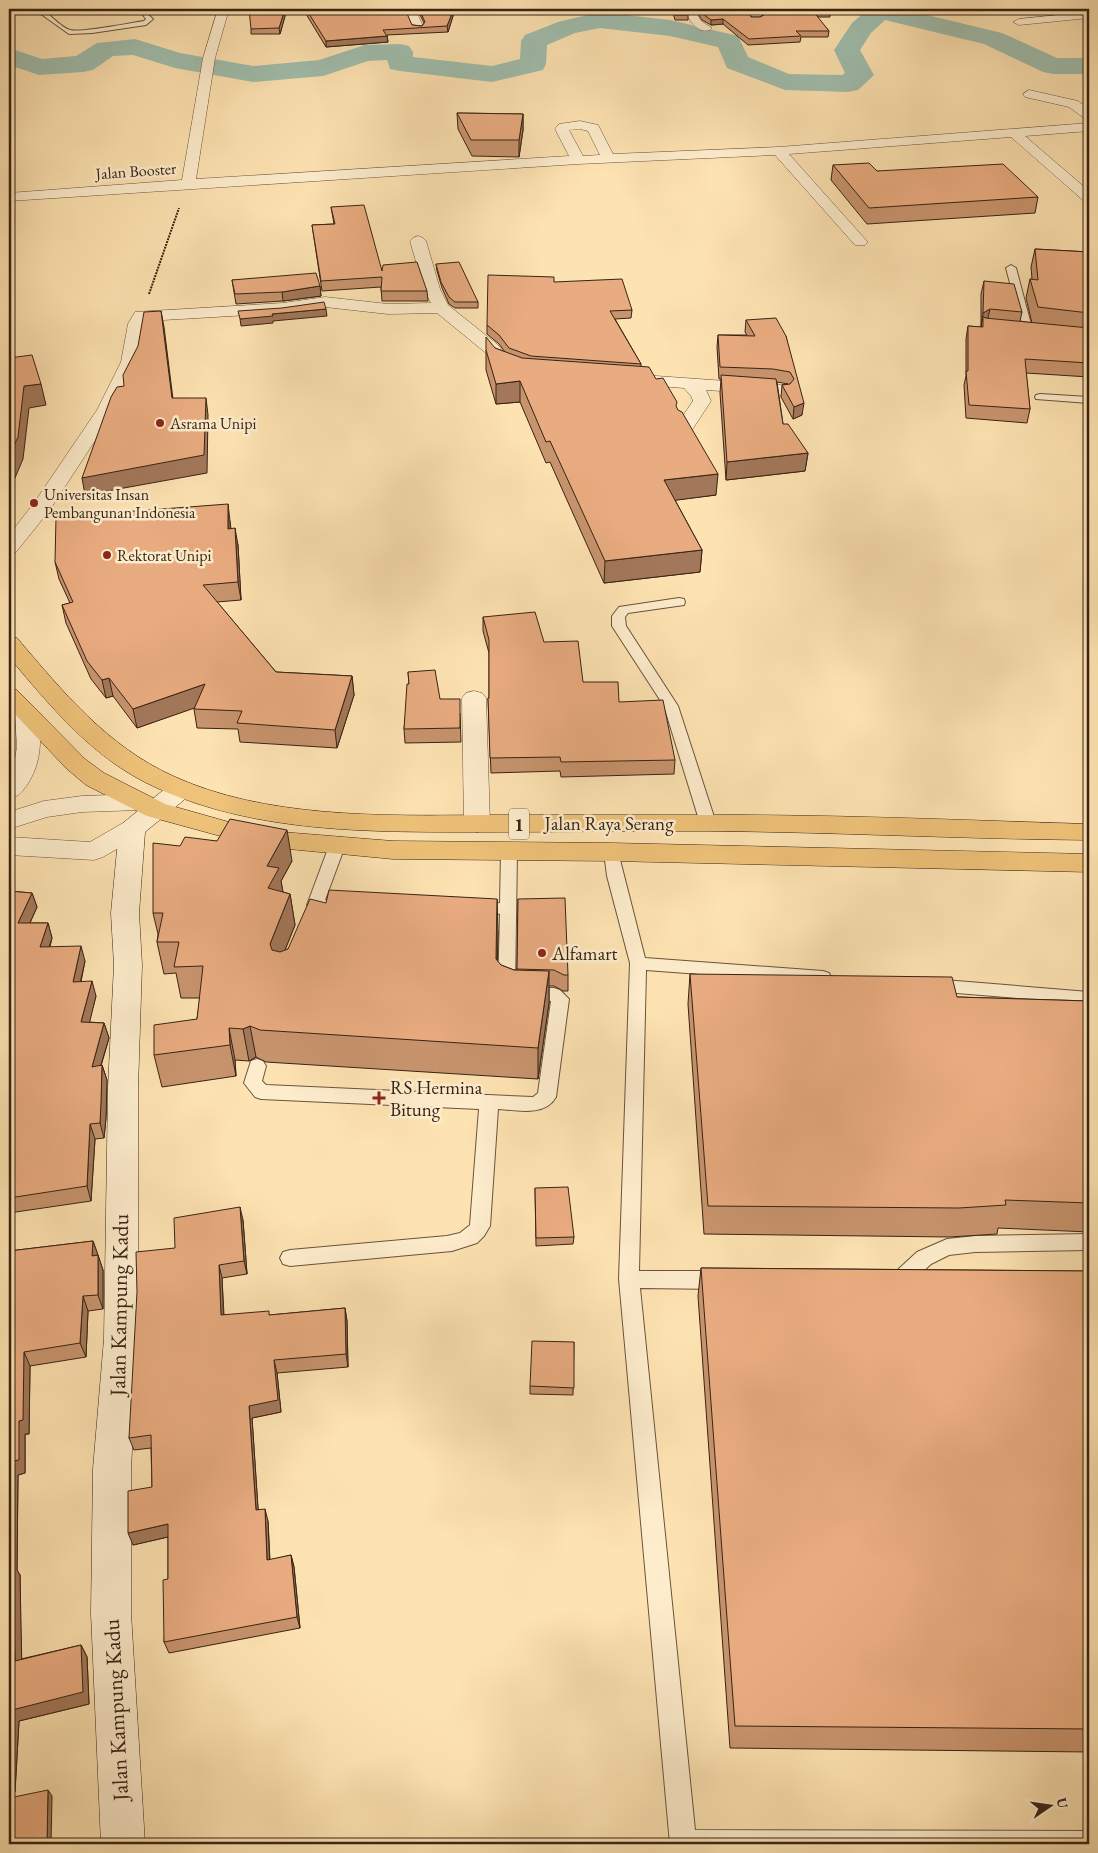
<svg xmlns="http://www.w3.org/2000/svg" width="1098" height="1853" viewBox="0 0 1098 1853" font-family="'EB Garamond',serif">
<rect width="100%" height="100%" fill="#fee3b2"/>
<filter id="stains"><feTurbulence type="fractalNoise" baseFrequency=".004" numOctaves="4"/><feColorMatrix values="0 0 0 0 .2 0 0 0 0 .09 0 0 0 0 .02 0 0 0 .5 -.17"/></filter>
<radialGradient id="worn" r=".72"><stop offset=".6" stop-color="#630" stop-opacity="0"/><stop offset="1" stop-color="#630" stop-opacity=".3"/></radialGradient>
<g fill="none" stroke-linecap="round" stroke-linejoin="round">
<path fill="#a0beae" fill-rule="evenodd" d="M868,9h34l100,24 55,25h32v16h-36l-10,-2 -59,-28 -99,-24 -14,13 -11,17 14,25 -16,15 -10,2 -63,-2 -58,-22 -9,-21 -48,-11 -70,-8 -25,5 -28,12 -1,19 -3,6 -51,12 -92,-11 -10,-2 -3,-9 -19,1 -45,15 -70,6 -78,-14 -42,-13 -20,1 -20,14 -10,2 -44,3 -30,-10v-17l33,11 34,-3 21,-13 38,-4 45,14 73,13 66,-6 46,-15 35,-1 9,2 4,6v5l79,9 28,-7 1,-18 4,-6 33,-13 42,-10 70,8 68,16 10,21 41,17 53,1 3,-2 -11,-23 18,-27z"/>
<defs>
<path id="lane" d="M34,9c15,0 22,16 36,21 11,3 60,-7 74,-9l2,-2 -4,-5 3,-2 8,7 -7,6 -54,8 -23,1z
M1011,265l5,3 17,64 -1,2h-8l-1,-2 -17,-64z
M1040,394l49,3v6l-53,-4 -1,-2 1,-2z
M679,598l5,1 1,3 -1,3 -56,8 -3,4 1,9 52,80 38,117 -3,3h-10l-3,-3 -36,-117 -52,-80v-10l7,-9z
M337,841l5,1 3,4 -20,54 14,1 2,4 -2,4 -6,1 -24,-1 -2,-4 22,-59 3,-4z
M509,847l5,1 3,4 -2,135 39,1 6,2 9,9 -13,98c-11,20 -40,13 -58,12l-8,117 -6,10 -7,7 -25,8 -162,15 -7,-2 -3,-6 3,-6 7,-2 157,-14 13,-3 10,-8 9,-116 -218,-10 -6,-2 -11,-14 7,-22 6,-2 6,2 3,5 -4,15 4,4 267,12 5,-4 13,-92 -40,-2 -6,-2 -7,-8 2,-75 -9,-2 -2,-4 2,-4 9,-1 1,-51 3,-4z
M612,847l5,1 28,110 178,13 6,2 2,4 -2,4 -6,2 -177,-13 -7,301h82l7,3 3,6 -3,6 -7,3 -81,-1 55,542 394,1v13h-419l-51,-565 11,-316 -23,-87 -3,-24 3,-4z
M932,979l157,13v12l-157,-13 -6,-2 -2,-4 2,-4z
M1089,1234v16l-114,2 -26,3 -18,9 -27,25 -7,3 -7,-3 -3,-6 3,-6 27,-25 30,-13 28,-3z"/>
<path id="street" d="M218,9h11l-14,49 -19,121 373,-23 -14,-27 4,-5 21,-3 18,4 15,29 166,-7 310,-24v8l-64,5 64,55v11l-5,-1 -73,-64 -222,17 76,85 3,3 -3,3h-10l-80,-90 -197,9 -569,37v-8l173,-13 21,-122zM580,129l8,2 12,24 -17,1 -14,-26z
M405,9h10l9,19 -2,2h-8z
M684,9h10l7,12 11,7 -2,2c-14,4 -21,-11 -26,-21z
M749,9h10l3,10 -2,2h-8z
M1089,12v6l-70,7 -6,-3 6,-3z
M1029,90l49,11 11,8v10l-5,-1 -15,-11 -44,-10 -2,-3z
M418,236l5,2 3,3 14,48 8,16 50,40 10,13 12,6 3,4 -3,4 -6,1 -18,-7 -10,-13 -49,-40 -49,1 -63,-7 -42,6 -137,8 -7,41 -24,48 -66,101 -33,41 -7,2v-19l25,-32 63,-93 24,-48 7,-38 7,-12 148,-9 42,-6 63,7 43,-1 -7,-14 -14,-48 3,-3z
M628,374l154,11 6,1 3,4 -3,4 -6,1 -76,-5 5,11 -19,29 -7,2 -7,-2 -2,-4 17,-25 -2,-5 -7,-8 -62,-5 -3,-4 3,-4z
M474,691l8,2 4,5 4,126 -4,6 -9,2 -9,-2 -4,-6 -2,-126 4,-5z
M27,708l8,2 4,5c2,26 3,47 -12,70 -5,7 -9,12 -18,14v-25l5,-10 3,-17 -2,-32 4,-5z
M140,794l9,2 4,6 -4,6 -9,2 -58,2 -35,5 -38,12v-17l35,-11 38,-5z
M132,821l9,2 4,6 -4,6 -38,22 -9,3 -85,-5v-18l81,5 33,-19z"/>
<path id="secondary" d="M181,781l9,2 4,6 -4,6 -45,37 -6,81 3,52 -4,123v251l-7,130v144l14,231h-44l-10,-231 2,-144 11,-130 4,-251 6,-123 -3,-52 8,-84 4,-6 49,-40z"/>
<path id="highway" d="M9,636l8,2c46,54 90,108 156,138 91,42 209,40 308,39 70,0 140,0 210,0 133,-1 266,5 398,9v16c-127,-1 -255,-8 -383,-9 -74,0 -148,1 -223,1 -108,0 -225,2 -326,-44 -63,-28 -105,-80 -148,-131z
M9,688l8,2 68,69 19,14 61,31 92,26 136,11 219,2 477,11v18l-477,-11 -219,-2 -136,-13 -110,-30 -61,-31 -19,-16 -58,-61z"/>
</defs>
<use href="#lane" stroke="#69533c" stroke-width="2"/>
<use href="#street" stroke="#69533c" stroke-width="1"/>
<use href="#secondary" stroke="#372314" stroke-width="1"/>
<use href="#highway" stroke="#372314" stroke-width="1"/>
<path stroke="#372314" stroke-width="2" stroke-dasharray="2 1" stroke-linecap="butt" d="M149,294l30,-86"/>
<use href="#lane" fill="#feedcd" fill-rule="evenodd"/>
<use href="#street" fill="#feedcd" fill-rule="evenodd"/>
<use href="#secondary" fill="#feedcd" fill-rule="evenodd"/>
<use href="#highway" fill="#efc279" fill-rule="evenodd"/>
</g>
<path fill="#c8946e" stroke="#372314" d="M287,9l-7,25h-29v-5z
M303,9h59l50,16 10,1 2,-3 -7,-14h35l1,7 -5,16 -61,3 1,7 -62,5z
M612,9h73l3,6v5h-13l-2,-7 -61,1z
M695,9h54l2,8h9l2,-1 -2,-7h81l-1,1h-10v7h-13l12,14 -1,6h-27l-1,5 -52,3 -25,-21 -12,1 -9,-5z
M457,113l66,1v16l-4,27 -47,-1 -14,-27z
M833,165l44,6 161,26 -3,16 -168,11 -36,-44z
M331,207l51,64 45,20 1,10h-46l-1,-14 -59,4 -10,-66 22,-1z
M1035,249l54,3v125l-63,-4 4,36 -3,14 -61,-5 -2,-33 2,-9v-37l2,-13 13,1v-33l3,-13 38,31 -2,9 12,2 -6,-25 4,-19h2l-1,-12z
M436,264l42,38v6h-23l-6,-4 -7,-16 -5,-17z
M232,280l88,6 1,10 -38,5 -47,3z
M554,282l78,28 -1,8 -16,1 26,45v2l15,13 20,29 40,87 -41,5 27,50 -2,22 -96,11 -54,-121 -4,1 -26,-61 -24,2 -10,-34v-20l9,-2 10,4 -6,-8 -12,-10v-9z
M746,320l40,16 16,79 -9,4 -12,-22 1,-12 6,-1 -11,-2 6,42 25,29 -3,18 -79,9 -6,-87 1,-14h-2l-2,-32 1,-12h29l-2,-3z
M230,521l1,8 7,16 3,55 -24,2 59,70 76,4 2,19 -17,53 -97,-6 -2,-13 -41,-1 -3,-19 1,-2 -58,21 -24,-32 -7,2 -15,-19 -25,-56 -4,-18 8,-2 -11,-24 -4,-17z
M483,617l61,25 39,40 36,20 56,58 -1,14 -113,3 -1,-6 -69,2 -3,-75h1v-45l-6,-22z
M408,672l32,27 20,14 1,29 -56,1 -1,-14 5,-45z
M292,861l-11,20 2,11 7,2 5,31 -10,25 3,-1 38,-46 172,28 -1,30 4,4 13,5h3l1,-71 50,76v16h-5l-9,-5h-5v17l-11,76 -272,-17 -10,-5 -7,4 -14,-1 1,16 -74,11 -8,-32 43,-36 3,-21h-19l-5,-25 -12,1 -7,-32 1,-8 -5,-21z
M9,891l23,2 5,14 -7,16h18l4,15 -2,9 35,14 -4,21 15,14 -7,26 15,1 5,15 -8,28 1,-1 5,15 -1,38 -2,20 -9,1 -4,62 -82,12v8z
M690,974l267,23 132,4v231l-91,-4 -1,6 -47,3 -246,-3 -16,-230z
M535,1188l39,49 -1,7 -37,2z
M243,1220l4,54 -25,4 2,37h46l75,-7 2,13 1,46 -71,6 4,39 -29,6 6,92 10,11 2,39 21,-5 3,12 6,61 -131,25 -5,-11 4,-63v-42l-35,8 19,-58 -1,-39 -17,2 -5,-12 46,-190z
M93,1241l10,29v39l-15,2 -2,46 -56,9 -1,68h-4v39l-7,2 -1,95 3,5 1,84 60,-14 6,12 2,47 -70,17 -4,71 -6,1v-542z
M701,1268l388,3v481l-359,-4 -32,-452z
M574,1342l-1,53 -43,-1v-8z"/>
<path fill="#a3785a" stroke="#372314" d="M285,9h2l-7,25 -1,-6z
M453,11v5l-5,16 -1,-6z
M723,19v5l-12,1v-5z
M387,36l1,6 -62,5v-6z
M523,114v16l-4,27v-17z
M320,286l1,10 -38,5 -1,-9z
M326,309l1,7 -54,5v2l-32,3 -1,-7 32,-5z
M990,309l-3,13 -4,-6 -2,10 2,-13z
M161,311l3,16 11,88 -3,-17z
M520,381v21l-24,2v-20z
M41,384l5,21 -17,3 -6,51 -14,33v-36l15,-70z
M206,398l2,17 -1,58 -122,22 -3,-17z
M804,403l-2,12 -9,4 1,-12z
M808,453l-3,18 -79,9 1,-18z
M718,474l-2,21 -54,7 2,-22z
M228,504l2,17 1,25 -3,-17z
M235,528l3,17 3,55 -3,-18z
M702,550l-2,22 -96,11 1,-22z
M352,676l2,19 -17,53 -2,-18z
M109,678l4,18 -7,2 -4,-18z
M205,684l4,19 -72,25 -4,-19z
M287,830l5,31 -11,20 3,18 -16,-11 -1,-22z
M32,893l5,14 -14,31 -5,-15z
M290,894l5,31 -20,50 -5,-31z
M497,899l1,32 -1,59 -1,-31z
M48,923l4,15 -8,24 -4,-15z
M81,946l4,15 -8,36 -4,-15z
M549,971v32l-11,76v-31z
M92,981l4,15 -10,41 -5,-15z
M104,1023l5,15 -13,43 -4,-14z
M250,1026l6,31 -7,4 -6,-32z
M229,1028l6,32 1,16 -6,-31z
M102,1065l5,15 -1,38 -2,20 -4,-15z
M90,1124l5,15 -4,62 -4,-15z
M240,1207l3,13 4,54 -3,-13z
M93,1241l5,14 -6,1z
M98,1255l5,15v39l-5,-14z
M219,1265l3,13 2,50 -3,-13z
M83,1296l5,15 -2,46 -6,-14z
M345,1308l2,13 1,46 -2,-13z
M24,1352l6,14 -1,68h-4v39l-7,2 -1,95 3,5 2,98 -7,-12 -5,-99 2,-101 7,-40z
M274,1360l3,13 4,39 -29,6 7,104 -3,-12 -7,-104z
M265,1509l3,12 2,51 -3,-12z
M168,1524l4,12 -39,9 -5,-12z
M291,1555l3,12 6,61 -3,-11z
M81,1645l6,12 2,47 -70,17 -4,71 -6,-10v-19l3,-53z
M48,1790l4,6 -1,48h-4z"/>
<path fill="#e9ac80" stroke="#372314" d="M249,9h36l-6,19 -28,1z
M306,9h56l3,1 3,-1h37l7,16 10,1 3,-4 -6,-13h33l1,2 -6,15 -64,4 4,6 -61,5z
M673,9h12l3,6h-13z
M699,9h50l2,8h9l4,-2 -2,-6h67l1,2h-17l16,20h-33l5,5 -52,3 -26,-20 -12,1 -8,-6z
M457,113l66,1 -4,26h-48z
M869,163l8,8 126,-7 35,33 -169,11 -36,-43z
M364,205l18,66 1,-6 34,-3 10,29h-46l1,-14 -61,4 -9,-56 23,-1 -4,-17z
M1035,249l54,3v61l-51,-6 -8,-28 8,1z
M459,262l19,40h-23l-6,-5 -8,-15 -5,-18z
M316,273l4,13 -38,6 -47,2 -3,-14z
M488,275l66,2v5l68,-3 10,31 -22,1 31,53 -110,-8 -22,-8 -10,-13 -12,-10z
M984,281l30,3 8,28 -32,-3 -7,4z
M324,302l2,7 -54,5 1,2 -33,3 -2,-8 44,-3z
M161,311l11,87h34l-2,57 -122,23 29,-81 6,-10 7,-1 -1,-11 15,-29 6,-34z
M983,316l2,2 104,10v35l-64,-4 5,50 -61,-4 -3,-34h2v-45l15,1z
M776,318l10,18 18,67 -10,4 -12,-22 8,-1 4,-5 -4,-7 -17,-3 -53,-2 -2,-32 37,1 -9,-16z
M486,337l9,11 27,10 127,9 7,12 7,-1 14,24 -1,4 2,4 4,2 36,62 -54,6 38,70 -97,11 -55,-120 -4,1 -26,-61 -24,3 -10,-34z
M32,355l9,29 -17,2 -6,51 -9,19v-98z
M721,375l55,4 7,45h5l20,29 -81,9z
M228,504v25l7,-1 3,54 -35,3 73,87 76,4 -17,54 -98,-7 5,-12 -48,-2 11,-25 -72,25 -24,-31 -7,2 -15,-19 -25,-56 11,-3 -18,-40 1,-45z
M535,612l9,30 34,-1 5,41h35l1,20 44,-2 12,60 -114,2 -1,-5 -70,1 -2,-60h1v-58l-6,-23z
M435,670l5,29h20v29l-56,1 3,-45h2l-1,-12z
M230,819l57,11 -20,36 12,2 -11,20 22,6 -20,50 2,6 8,2 8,-3 22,-50 16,4 3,-13 168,9 -1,60 5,6 13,5 35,1 -11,77 -278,-18 -10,-4 -7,3 -14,-1 1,17 -76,10v-30l43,-6 6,-53 -29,1 5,-25h-22l6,-29h-10v-70l27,3 5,-9 32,4z
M9,891l23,2 -14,30h30l-8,24 41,-1 -8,36 19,-1 -11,41 23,1 -12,44 10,-2 -1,38 -1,20 -10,1 -3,62 -78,12z
M565,898l3,77h-4l-10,-5 -37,-1 1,-70z
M690,974l262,3 5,20 132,4v202l-84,-3 1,5 -47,3 -251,-2z
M568,1187l6,50 -38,1 -1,-50z
M240,1207l4,54 -25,4 2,50 48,-4v4l76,-7 1,46 -72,6 4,40 -29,6 7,104 9,-1 2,51 24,-5 6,62 -133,25 -1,-62 5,-1v-55l-40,9v-42l24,-4 -1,-52 -22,3 8,-146 -1,-40 39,-4 -1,-30z
M93,1241l-1,15 6,-1v40l-15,1 -3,47 -56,9 -1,68 -4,1v39l-7,1 -2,101h3l2,99 66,-16 2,47 -71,18 -3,53v-512z
M701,1268l388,3v458l-354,-3z
M532,1341l42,1v46l-44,-2z
M48,1790l-1,54h-38v-46z"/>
<g fill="#8f2418" stroke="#feedcd" stroke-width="2">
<circle cx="160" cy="423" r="5"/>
<circle cx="34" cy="503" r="5"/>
<circle cx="107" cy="555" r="5"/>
<circle cx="542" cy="953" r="5"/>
<path d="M376.5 1090.5h5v5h5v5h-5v5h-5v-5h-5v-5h5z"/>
</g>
<g text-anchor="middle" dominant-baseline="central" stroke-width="5" stroke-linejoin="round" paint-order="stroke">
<g font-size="16" fill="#372314" stroke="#feedcd">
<text transform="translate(136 171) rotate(-4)">Jalan Booster</text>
</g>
<g font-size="16" fill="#372314" stroke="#feedcd" text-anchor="start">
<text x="170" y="423">Asrama Unipi</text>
<text x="44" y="494">Universitas Insan<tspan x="44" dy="18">Pembangunan Indonesia</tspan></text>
<text x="117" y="555">Rektorat Unipi</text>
</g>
<rect fill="#feedcd" stroke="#73604c" stroke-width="1" x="509" y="808.5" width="20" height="31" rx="4"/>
<g font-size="18" font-weight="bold" fill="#372314">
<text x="519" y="824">1</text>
</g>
<g font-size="19" fill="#372314" stroke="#feedcd">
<text x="609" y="823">Jalan Raya Serang</text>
</g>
<g font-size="19" fill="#372314" stroke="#feedcd" text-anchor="start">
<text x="552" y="953">Alfamart</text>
<text x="390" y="1087">RS Hermina<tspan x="390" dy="22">Bitung</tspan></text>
</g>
<g font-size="22" fill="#372314" stroke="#feedcd">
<text transform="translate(119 1305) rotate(-89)">Jalan Kampung Kadu</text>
<text transform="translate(116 1710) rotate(-93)">Jalan Kampung Kadu</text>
</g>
</g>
<rect width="1098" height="1853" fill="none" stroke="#fee3b2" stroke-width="30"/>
<rect x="10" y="10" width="1078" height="1833" fill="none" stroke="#372314" stroke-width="2.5"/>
<rect x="15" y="15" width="1068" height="1823" fill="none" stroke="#372314"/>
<g transform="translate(1050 1806) rotate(77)" stroke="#feedcd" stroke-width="4" paint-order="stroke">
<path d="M0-4L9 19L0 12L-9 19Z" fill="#372314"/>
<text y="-8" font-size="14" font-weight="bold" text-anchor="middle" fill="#372314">U</text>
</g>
<rect width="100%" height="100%" filter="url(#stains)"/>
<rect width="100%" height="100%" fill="url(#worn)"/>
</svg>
